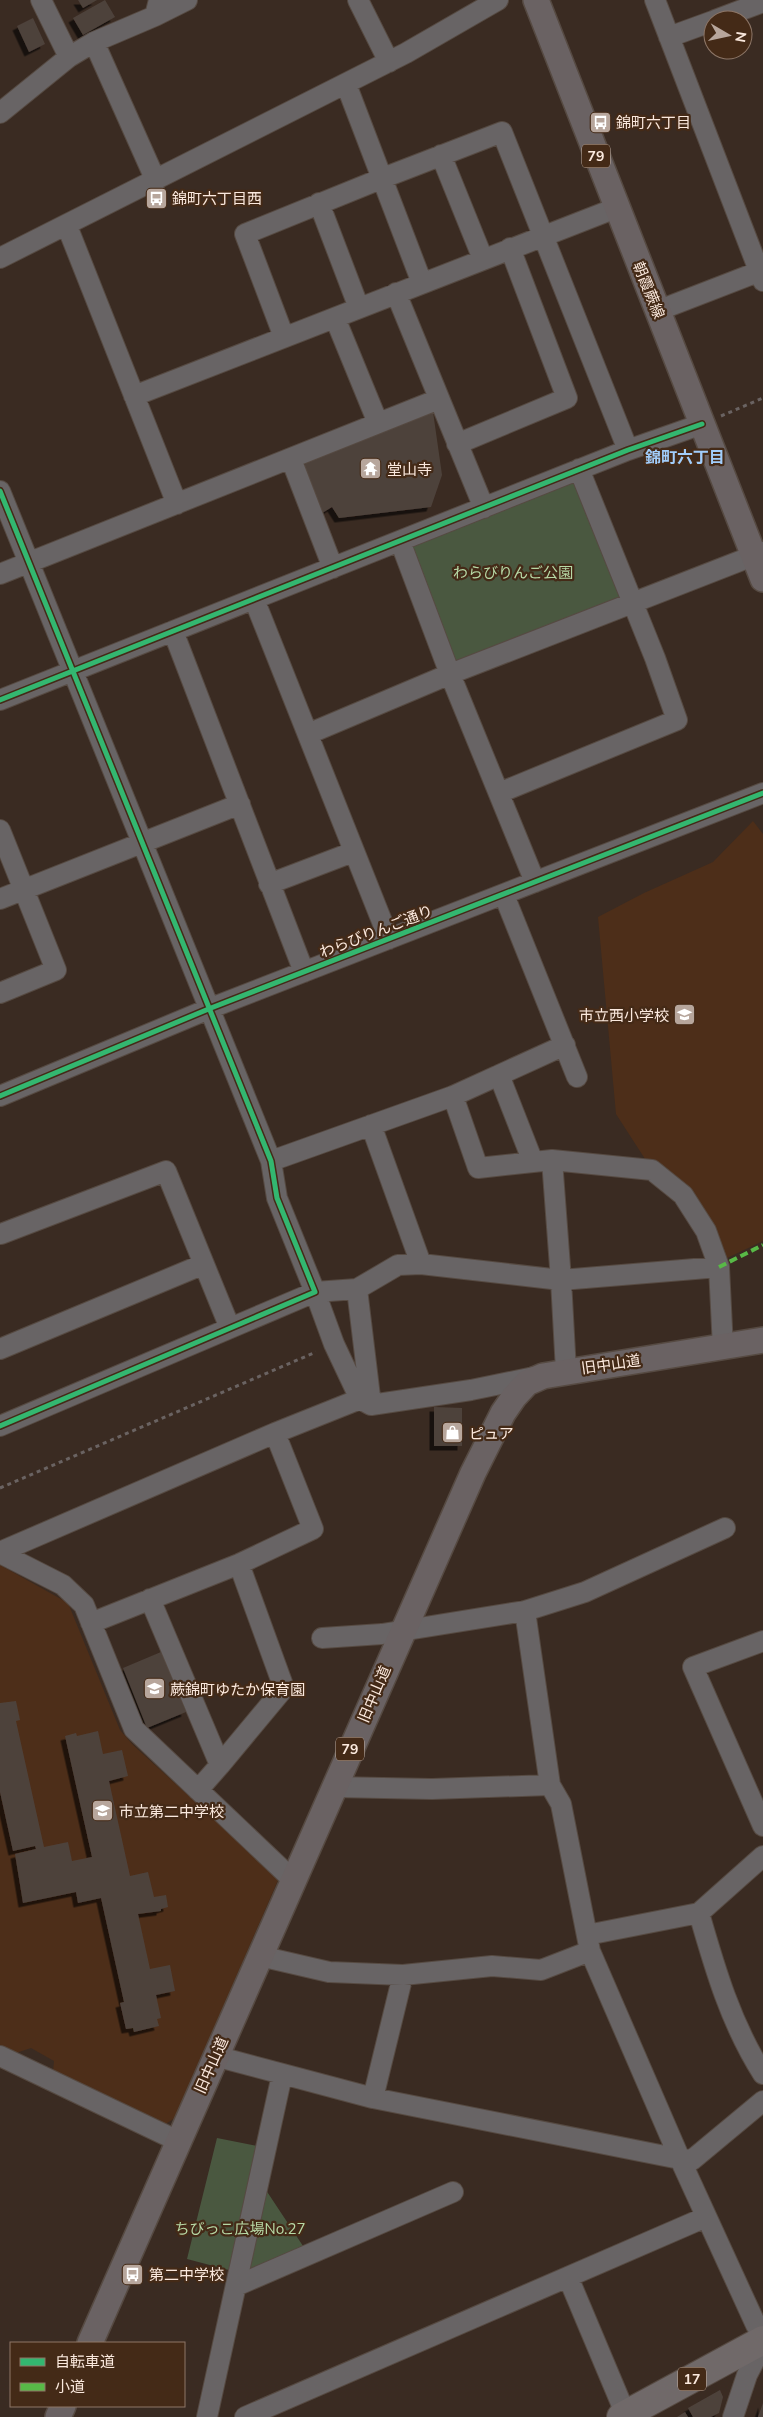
<svg xmlns="http://www.w3.org/2000/svg" width="763" height="2417" viewBox="0 0 763 2417" font-family="Mulish,'Noto Sans JP',sans-serif">
<defs>
<filter id="shadow"><feDropShadow dx="-4.5" dy="4.5" stdDeviation="0" flood-color="#0009"/></filter>
</defs>
<rect width="100%" height="100%" fill="#3a2b22"/>
<path fill="#4d2e19" d="M753,821l10,13v407l-38,18 -78,-97 -31,-48 -18,-197 46,-24 69,-31z
M0,1565l68,38 52,127 13,15 146,133 -104,240 -11,7 -111,-53 1,-11 -23,-13 -15,5 -16,-7z"/>
<path fill="#4a5840" d="M579,469l54,134 -183,71 -50,-133z
M217,2138l45,9 -6,28 49,74 -61,25 -57,-15z"/>
<path fill="#4e423b" filter="url(#shadow)" d="M78,0h19l-14,8z
M105,0l10,17 -32,18 -10,-17z
M33,18l12,26 -16,8 -12,-26z
M433,412l9,63 -11,32 -92,11 -7,-11 -13,8 -22,-51z
M434,1407l28,1v38h-28z
M161,1652l25,60 -39,16 -24,-60z
M16,1701l4,19 -4,1 28,126 24,-5 4,19 20,-4 -27,-121 11,-3 1,3 21,-5 5,23 19,-4 6,26 -19,5 21,95 18,-4 6,25 12,-2 2,12 -7,2v2l-23,3 12,55 20,-4 5,26 -19,4 5,23 -4,1 2,7 -25,6 -1,-4 -7,1 -6,-26 4,-1 -23,-104 -23,5 -2,-11 -53,11 -8,-49 21,-5 -1,-3 -22,5 -13,-59v-89z
M720,2390l3,7 -4,16 -8,4h-18l-5,-9z
M763,2403v14h-5z
M685,2412l3,5h-11z"/>
<g fill="none" stroke-linecap="round" stroke-linejoin="round">
<defs>
<path id="minor" d="M41,0l28,57
M358,0l31,62
M655,0l108,281
M155,16l32,-16
M715,20l48,-18
M669,37l44,-16
M94,42l62,139
M346,84l76,199
M0,113l69,-56 25,-15 61,-26 4,-16
M441,155l42,104
M319,203l40,105
M67,226l110,278
M0,258l406,-205 92,-53
M396,293l88,215
M657,311l106,-41
M335,318l43,105
M284,337l-39,-103 138,-56 119,-46 126,318
M134,396l482,-188
M457,444l110,-46 -57,-150
M291,459l42,109
M0,491l271,670 6,37 38,94 -315,134
M400,541l50,133 85,208
M0,574l439,-175
M254,599l135,340
M173,631l131,341
M0,700l628,-250 74,-26
M308,734l142,-60 313,-122
M499,793l178,-73 -22,-62 -76,-189
M0,830l56,140 -56,23
M269,884l84,-32
M504,895l73,182
M0,899l240,-95
M499,1075l34,87
M0,1096l211,-88 552,-215
M453,1096l25,72 74,-8 100,10 31,25 23,36 13,36 4,81
M371,1125l50,139 -23,1 -41,24 14,116
M552,1160l9,120 158,-13
M271,1161l182,-65 112,-51
M1,1234l165,-63 64,157
M421,1264l140,16 5,91
M357,1289l-42,3 19,52 26,55 11,6 100,-15 68,-14
M0,1349l204,-85
M0,1552l275,-119 85,-34
M0,1553l63,32 21,20 50,124 159,151
M150,1599l70,166 -22,25
M525,1611l25,174 11,19 29,147 90,208 12,1 71,-59
M91,1623l148,-59 74,-35 -38,-96
M322,1638l60,-4 143,-23 60,-19 140,-64
M763,1641l-70,26 70,159
M220,1765l64,-77 -45,-124
M334,1787l98,2 118,-4
M699,1913c16,56 32,111 64,161
M587,1935l112,-22 64,-57
M260,1956l69,16 74,3 89,-9 49,4 49,-19
M0,2056l178,85
M215,2056l158,42 307,61 76,166 7,10
M373,2098l30,-123
M568,2277l58,138
M236,2286l217,-94
M207,2417l75,-342
M245,2417l461,-200
M733,2417l14,-42 16,-31"/>
<path id="major" d="M536,0l227,579
M90,2343l383,-870 30,-60 11,-16 13,-14 16,-7 220,-36
M58,2417l5,-11"/>
<path id="highway" d="M621,2417l142,-77"/>
</defs>
<use href="#minor" stroke="#564a42" stroke-width="22"/>
<use href="#major" stroke="#564a42" stroke-width="28"/>
<use href="#highway" stroke="#564a42" stroke-width="30"/>
<path stroke="#6a6362" stroke-width="3" stroke-dasharray="4 4" stroke-linecap="butt" d="M721,416l42,-18
M0,1488l316,-136"/>
<use href="#minor" stroke="#686465" stroke-width="20"/>
<use href="#major" stroke="#6a6263" stroke-width="25"/>
<use href="#highway" stroke="#706969" stroke-width="28"/>
<path stroke="#58b947" stroke-width="4" stroke-dasharray="8 4" stroke-linecap="butt" d="M719,1267l44,-22"/>
<defs>
<path id="cycleway" d="M0,491l271,670 6,37 38,94 -315,134
M0,700l628,-250 74,-26
M0,1096l211,-88 552,-215"/>
</defs>
<use href="#cycleway" stroke="#442a17" stroke-width="8"/>
<use href="#cycleway" stroke="#33b770" stroke-width="5"/>
</g>
<defs>
<symbol id="bus-square" viewBox="-11 -11 22 22"><rect x="-9" y="-9" width="18" height="18" rx="4" fill="#b7a69c" stroke="#442a17"/><path d="M-5-6H5V4H4V6H2V4H-2V6H-4V4H-5ZM-3.5-4V0h7V-4ZM-3.5 1.2v1.5H-2V1.2ZM2 1.2v1.5H3.5V1.2Z" fill="#fff"/></symbol>
<symbol id="temple-square" viewBox="-11 -11 22 22"><rect x="-9" y="-9" width="18" height="18" rx="4" fill="#b7a69c" stroke="#442a17"/><path d="M0-6L5-2H3V0L6.5 2.5H4V6H1.5V3h-3V6H-4V2.5H-6.5L-3 0V-2H-5Z" fill="#fff"/></symbol>
<symbol id="school-square" viewBox="-11 -11 22 22"><rect x="-9" y="-9" width="18" height="18" rx="4" fill="#b7a69c" stroke="#442a17"/><path d="M0-5L7-2L0 1L-7-2ZM-4 1L0 2.5L4 1V4Q0 6-4 4Z" fill="#fff"/></symbol>
<symbol id="shop-square" viewBox="-11 -11 22 22"><rect x="-9" y="-9" width="18" height="18" rx="4" fill="#b7a69c" stroke="#442a17"/><path d="M-5-2.5h2.3a2.7 3.5 0 0 1 5.4 0H5L5.5 6h-11ZM-1.5-2.5h3a1.5 2.3 0 0 0-3 0Z" fill="#fff"/></symbol>
</defs>
<g fill-rule="evenodd">
<use href="#bus-square" x="588" y="110" width="25" height="25"/>
<use href="#bus-square" x="144" y="186" width="25" height="25"/>
<use href="#temple-square" x="358" y="456" width="25" height="25"/>
<use href="#school-square" x="672" y="1002" width="25" height="25"/>
<use href="#shop-square" x="440" y="1420" width="25" height="25"/>
<use href="#school-square" x="142" y="1676" width="25" height="25"/>
<use href="#school-square" x="90" y="1798" width="25" height="25"/>
<use href="#bus-square" x="120" y="2262" width="25" height="25"/>
</g>
<g text-anchor="middle" dominant-baseline="central" stroke-width="4.5" stroke-linejoin="round" paint-order="stroke">
<g fill="#442a17" stroke="#c4b0a2" stroke-width="1">
<rect x="582" y="144.5" width="28" height="23" rx="4"/>
<rect x="336" y="1737.5" width="28" height="23" rx="4"/>
<rect x="678" y="2367.5" width="28" height="23" rx="4"/>
</g>
<g font-size="14" font-weight="bold" fill="#fbe9de">
<text x="596" y="156">79</text>
<text x="350" y="1749">79</text>
<text x="692" y="2379">17</text>
</g>
<g font-size="15" fill="#fbe9de" stroke="#442a17" text-anchor="start">
<text x="616" y="122">錦町六丁目</text>
<text x="172" y="198">錦町六丁目西</text>
<text x="387" y="469">堂山寺</text>
<text x="669" y="1015" text-anchor="end">市立西小学校</text>
<text x="469" y="1433">ピュア</text>
<text x="170" y="1689">蕨錦町ゆたか保育園</text>
<text x="119" y="1811">市立第二中学校</text>
<text x="149" y="2274">第二中学校</text>
</g>
<g font-size="15" fill="#fbe9de" stroke="#442a17">
<text transform="translate(649 290) rotate(68)">朝霞蕨線</text>
<text transform="translate(376 931) rotate(-21)">わらびりんご通り</text>
<text transform="translate(611 1364) rotate(-8)">旧中山道</text>
<text transform="translate(374 1694) rotate(-67)">旧中山道</text>
<text transform="translate(211 2065) rotate(-66)">旧中山道</text>
</g>
<g font-size="15" fill="#b7d9a6" stroke="#442a17">
<text x="513" y="572">わらびりんご公園</text>
<text x="240" y="2228">ちびっこ広場No.27</text>
</g>
<g font-size="16" font-weight="bold" fill="#a1cdfb" stroke="#442a17">
<text x="685" y="457">錦町六丁目</text>
</g>
</g>
<rect x="10" y="2342" width="175" height="65" fill="#442a17" stroke="#8d7667"/>
<rect x="20" y="2358" width="25" height="8" fill="#33b770" stroke="#8d7667"/>
<text x="55" y="2367" font-size="15" fill="#fbe9de">自転車道</text>
<rect x="20" y="2383" width="25" height="8" fill="#58b947" stroke="#8d7667"/>
<text x="55" y="2392" font-size="15" fill="#fbe9de">小道</text>
<g transform="translate(728 35) rotate(99)"><circle r="24" fill="#442a17" stroke="#8d7667"/>
<path d="M0-4L9 19L0 12L-9 19Z" fill="#b7a69c"/>
<text y="-8" font-size="14" font-weight="bold" text-anchor="middle" fill="#fbe9de">N</text>
</g>
</svg>
